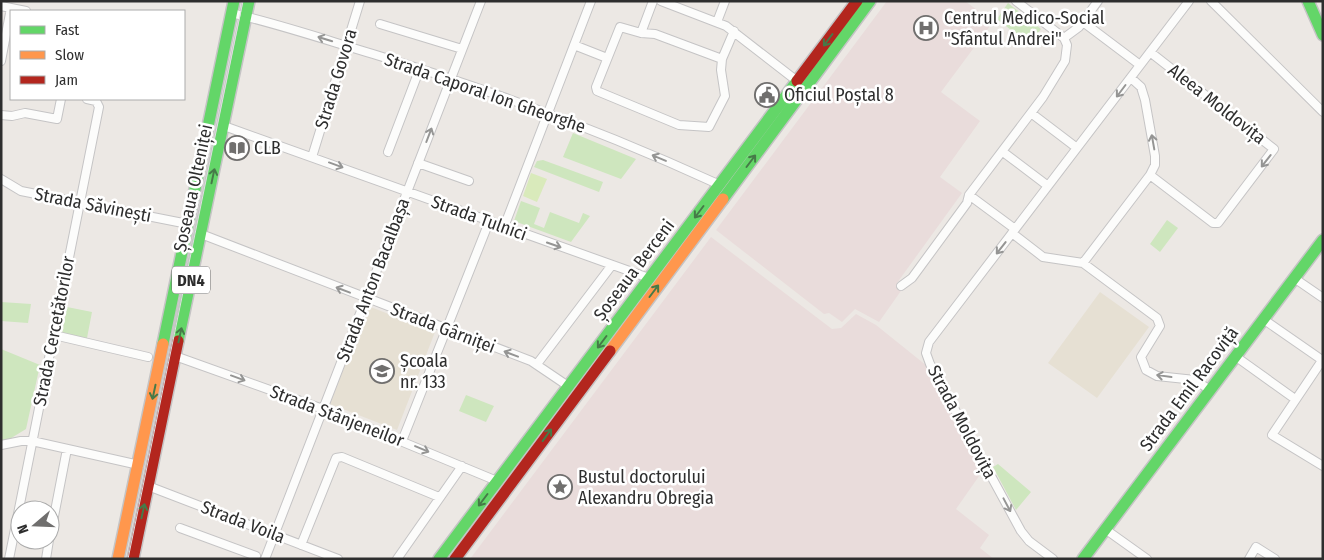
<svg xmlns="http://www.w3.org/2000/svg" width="1324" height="560" viewBox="0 0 1324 560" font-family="'Fira Sans Condensed',sans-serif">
<rect width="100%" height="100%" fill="#ece8e4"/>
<path fill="#e6e0d3" d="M1100,292l49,35 -52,71 -49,-35z
M368,306l67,26 -38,98 -67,-26z"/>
<path fill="#e9dcdb" d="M887,1h78l28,21 -52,70 39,29 -40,56 22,16 -65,90 6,5 -24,34 -24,-13 -13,13 -13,-9 -5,1 -108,-84z
M711,237l121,92 9,-1 15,-14 20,11 51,41 57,103 -28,40 33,26 -9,13 14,11h-524z"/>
<path fill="#cee6be" d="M1008,3l33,26 -12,15 -32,-25z
M573,133l63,26 -15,20 -58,-22z
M543,160l60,22 -4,10 -65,-25 3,-6z
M521,201l19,7 -6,16 10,4 6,-16 29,11 4,-10 7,3 -19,26 -57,-21z
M1167,220l11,8 -18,24 -10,-8z
M1,302l30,2 -3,19 -27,-2z
M67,307l25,5 -5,26 -25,-4z
M1,349l39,16 -14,64 -18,11 -7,1z
M466,395l28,11 -8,16 -27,-11z
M998,464l33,28 -15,18 -23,-43z"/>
<path fill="#d9eabb" d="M531,173l16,6 -10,23 -14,-6z"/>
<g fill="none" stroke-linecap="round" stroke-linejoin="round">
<defs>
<path id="street" d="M661,1l65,25 71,55
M1211,1l112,111
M1,6l25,5
M231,13c48,11 95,27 142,41 118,36 234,79 347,131
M717,22l8,-21
M1083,22l57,43
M380,24l82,25
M620,27l21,6 14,1 67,25 -1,11 4,26 -16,31 -30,-2 -82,-34 -1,-4z
M641,33l12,-32
M1064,38l15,-11 19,-26
M574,45l33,13
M722,59l12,-28
M1,61l10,-53
M1131,78l10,9 4,13 10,56v9l-5,10 63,48h5l56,-74 -124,-97
M1031,113l46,35
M1,115l11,1 13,-3 32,6 4,-20
M224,126l425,152
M388,152l32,-84
M1003,152l45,34
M312,157l48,-156
M418,163l51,18
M1,179l20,12 167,33
M969,195l46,34
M504,227l87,-226
M1012,233l31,24 40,6 74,55 3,8 -19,31 5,13 11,6 38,4 15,10
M201,234l330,127 37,25
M1083,263l67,-88
M1294,278l29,20
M901,286l11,-8 55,-75 2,-8 74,-98 22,-36 2,-16 -3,-7 -48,-37
M1263,319l59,41
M54,335l94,22
M175,356l148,53 174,72
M1235,356l60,43
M1323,359l-51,76 51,31
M537,364l75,-99
M402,441l87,-219
M1,445l20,-4h11l107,24
M148,486l190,73
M180,528l76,28
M1105,529l42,30
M50,537l17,-88
M301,545l35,-87 6,-1 97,40
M9,559l90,-452 -3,-6 -9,-2
M46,559l3,-19
M265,559l216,-558
M397,559l65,-93
M1053,559l-24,-18 -8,-10 -91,-167 -4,-11 3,-11 260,-341
M1249,559l7,-12 19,12"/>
<path id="fast" d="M1308,1l15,34
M723,199l147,-198
M178,341l71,-340
M163,344l71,-343
M439,559l358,-478
M1083,559l240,-319"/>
<path id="slow" d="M610,351l113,-152
M118,559l45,-215"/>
<path id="jam" d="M797,81l60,-80
M133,559l45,-218
M455,559l155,-208"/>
</defs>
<use href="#street" stroke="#c5c4c5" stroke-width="10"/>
<use href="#fast" stroke="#c5c4c5" stroke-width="14"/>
<use href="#slow" stroke="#c5c4c5" stroke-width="14"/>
<use href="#jam" stroke="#c5c4c5" stroke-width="14"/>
<use href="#street" stroke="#fcfcfb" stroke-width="8"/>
<use href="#fast" stroke="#63d668" stroke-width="11"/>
<use href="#slow" stroke="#ff974d" stroke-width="11"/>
<use href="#jam" stroke="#b3261e" stroke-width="11"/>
<path stroke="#dfdfe1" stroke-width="1" d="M128,559l115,-558"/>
</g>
<defs><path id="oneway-shaft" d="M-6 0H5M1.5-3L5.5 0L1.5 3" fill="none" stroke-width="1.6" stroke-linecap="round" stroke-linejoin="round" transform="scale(1.25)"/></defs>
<g stroke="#959594">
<use href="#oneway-shaft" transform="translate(325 39) rotate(-163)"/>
<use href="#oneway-shaft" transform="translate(1121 91) rotate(127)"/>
<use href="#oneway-shaft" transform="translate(429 135) rotate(-69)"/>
<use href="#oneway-shaft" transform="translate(1153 142) rotate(-100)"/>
<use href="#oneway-shaft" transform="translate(659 158) rotate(-157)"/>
<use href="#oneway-shaft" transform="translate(1266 161) rotate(128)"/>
<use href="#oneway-shaft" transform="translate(336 165) rotate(20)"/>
<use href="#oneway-shaft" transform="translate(554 245) rotate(19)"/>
<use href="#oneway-shaft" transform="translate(1001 248) rotate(128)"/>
<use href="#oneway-shaft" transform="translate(343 290) rotate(-159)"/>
<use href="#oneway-shaft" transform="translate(511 354) rotate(-159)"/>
<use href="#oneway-shaft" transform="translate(1164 376) rotate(-172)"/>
<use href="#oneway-shaft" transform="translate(238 378) rotate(20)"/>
<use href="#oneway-shaft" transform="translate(422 449) rotate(23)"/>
<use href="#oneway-shaft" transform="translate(1007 505) rotate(62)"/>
</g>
<g stroke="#467a48">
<use href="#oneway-shaft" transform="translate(828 40) rotate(127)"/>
<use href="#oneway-shaft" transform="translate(751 161) rotate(-53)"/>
<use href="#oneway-shaft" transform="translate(213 176) rotate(-78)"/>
<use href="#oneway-shaft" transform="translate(699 212) rotate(127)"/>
<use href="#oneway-shaft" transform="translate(654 291) rotate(-53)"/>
<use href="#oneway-shaft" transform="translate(180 335) rotate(-78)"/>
<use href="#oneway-shaft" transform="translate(602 342) rotate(127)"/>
<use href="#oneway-shaft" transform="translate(154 392) rotate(102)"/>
<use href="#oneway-shaft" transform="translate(547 435) rotate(-54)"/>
<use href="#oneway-shaft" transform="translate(483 500) rotate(127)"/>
<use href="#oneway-shaft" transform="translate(143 511) rotate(-78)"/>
</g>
<defs>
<symbol id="hospital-ring" viewBox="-11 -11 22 22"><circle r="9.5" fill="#fff" stroke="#706f6e" stroke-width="1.5"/><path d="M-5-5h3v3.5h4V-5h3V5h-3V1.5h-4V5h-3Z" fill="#706f6e"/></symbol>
<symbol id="civic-ring" viewBox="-11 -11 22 22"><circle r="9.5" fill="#fff" stroke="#706f6e" stroke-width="1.5"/><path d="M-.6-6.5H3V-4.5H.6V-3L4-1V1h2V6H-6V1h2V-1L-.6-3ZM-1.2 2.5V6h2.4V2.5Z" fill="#706f6e"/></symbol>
<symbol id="library-ring" viewBox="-11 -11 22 22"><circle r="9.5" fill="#fff" stroke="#706f6e" stroke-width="1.5"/><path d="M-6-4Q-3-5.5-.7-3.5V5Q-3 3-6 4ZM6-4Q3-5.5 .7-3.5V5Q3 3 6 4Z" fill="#706f6e"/></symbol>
<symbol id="school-ring" viewBox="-11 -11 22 22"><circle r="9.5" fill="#fff" stroke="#706f6e" stroke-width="1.5"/><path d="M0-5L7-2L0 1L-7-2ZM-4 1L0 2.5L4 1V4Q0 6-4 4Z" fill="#706f6e"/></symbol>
<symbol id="sight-ring" viewBox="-11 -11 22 22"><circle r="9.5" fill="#fff" stroke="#706f6e" stroke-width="1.5"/><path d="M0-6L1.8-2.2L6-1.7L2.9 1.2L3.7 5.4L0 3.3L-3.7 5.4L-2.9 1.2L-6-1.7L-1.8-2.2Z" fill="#706f6e"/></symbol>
</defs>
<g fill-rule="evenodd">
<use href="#hospital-ring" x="912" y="14" width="28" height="28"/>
<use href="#civic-ring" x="753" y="81" width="28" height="28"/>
<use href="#library-ring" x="223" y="134" width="28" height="28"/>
<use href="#school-ring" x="368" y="357" width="28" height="28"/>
<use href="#sight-ring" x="546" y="473" width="28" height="28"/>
</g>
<g text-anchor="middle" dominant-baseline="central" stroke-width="5" stroke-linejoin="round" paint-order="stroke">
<rect fill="#fff" stroke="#6d6d6d" stroke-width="1" x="172" y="266.5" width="38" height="27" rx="4"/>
<g font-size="16" font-weight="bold" fill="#2e2e2e">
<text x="191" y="280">DN4</text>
</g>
<g font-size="18" fill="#2e2e2e" stroke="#fff" text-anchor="start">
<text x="944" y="18">Centrul Medico-Social<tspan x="944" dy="21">"Sfântul Andrei"</tspan></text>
<text x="784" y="95">Oficiul Poștal 8</text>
<text x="254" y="148">CLB</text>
<text x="400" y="361">Școala<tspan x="400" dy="21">nr. 133</tspan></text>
<text x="578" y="477">Bustul doctorului<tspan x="578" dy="21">Alexandru Obregia</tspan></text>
</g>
<g font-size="18" fill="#2e2e2e" stroke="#fff">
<text transform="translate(336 79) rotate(-73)">Strada Govora</text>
<text transform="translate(485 93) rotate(19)">Strada Caporal Ion Gheorghe</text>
<text transform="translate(1217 104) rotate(38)">Aleea Moldovița</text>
<text transform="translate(193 188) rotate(-78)">Șoseaua Olteniței</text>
<text transform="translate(93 205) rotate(11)">Strada Săvinești</text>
<text transform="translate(479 218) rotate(20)">Strada Tulnici</text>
<text transform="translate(634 270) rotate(-53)">Șoseaua Berceni</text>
<text transform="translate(373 280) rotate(-69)">Strada Anton Bacalbașa</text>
<text transform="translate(443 328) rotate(21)">Strada Gârniței</text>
<text transform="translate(54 331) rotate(-79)">Strada Cercetătorilor</text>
<text transform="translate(1189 389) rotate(-53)">Strada Emil Racoviță</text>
<text transform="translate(337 416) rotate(21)">Strada Stânjeneilor</text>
<text transform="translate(962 422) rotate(62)">Strada Moldovița</text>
<text transform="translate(243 522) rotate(21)">Strada Voila</text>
</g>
</g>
<rect width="1324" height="560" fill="none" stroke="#2e2e2e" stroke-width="5"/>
<rect x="10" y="10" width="175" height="90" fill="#ffffff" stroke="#ababab"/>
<rect x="20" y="26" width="25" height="8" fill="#63d668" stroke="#ababab"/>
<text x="55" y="35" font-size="15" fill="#2e2e2e">Fast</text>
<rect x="20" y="51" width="25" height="8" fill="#ff974d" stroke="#ababab"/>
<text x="55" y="60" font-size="15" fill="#2e2e2e">Slow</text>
<rect x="20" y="76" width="25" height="8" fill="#b3261e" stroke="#ababab"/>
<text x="55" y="85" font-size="15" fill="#2e2e2e">Jam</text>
<g transform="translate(35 525) rotate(251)"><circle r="24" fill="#ffffff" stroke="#ababab"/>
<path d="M0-4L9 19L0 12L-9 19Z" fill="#706f6e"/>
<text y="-8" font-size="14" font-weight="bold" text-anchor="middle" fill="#2e2e2e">N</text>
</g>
</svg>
